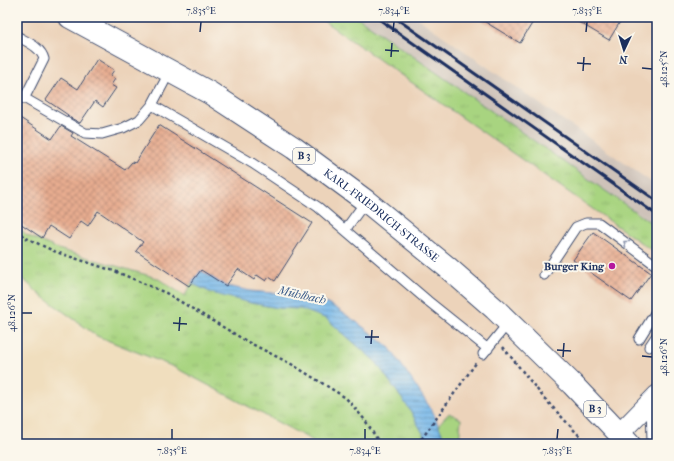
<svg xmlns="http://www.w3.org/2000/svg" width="674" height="461" viewBox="0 0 674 461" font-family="'IM FELL French Canon',serif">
<defs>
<pattern id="grass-tufts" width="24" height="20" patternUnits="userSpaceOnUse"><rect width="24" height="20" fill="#a8d480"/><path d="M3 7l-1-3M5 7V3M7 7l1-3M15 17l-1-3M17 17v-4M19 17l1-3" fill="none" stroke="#90b671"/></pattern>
<pattern id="water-rules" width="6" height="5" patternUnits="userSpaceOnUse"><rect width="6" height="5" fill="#72b5e8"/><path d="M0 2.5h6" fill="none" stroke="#5d94bf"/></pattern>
<pattern id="building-cross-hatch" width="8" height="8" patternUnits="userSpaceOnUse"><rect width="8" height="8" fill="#e7ac8f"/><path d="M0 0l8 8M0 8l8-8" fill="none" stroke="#ba8c78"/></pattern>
</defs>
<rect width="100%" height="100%" fill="#fbf7ec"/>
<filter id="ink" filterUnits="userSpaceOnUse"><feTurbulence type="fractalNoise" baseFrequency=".025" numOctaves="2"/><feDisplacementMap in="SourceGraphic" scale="8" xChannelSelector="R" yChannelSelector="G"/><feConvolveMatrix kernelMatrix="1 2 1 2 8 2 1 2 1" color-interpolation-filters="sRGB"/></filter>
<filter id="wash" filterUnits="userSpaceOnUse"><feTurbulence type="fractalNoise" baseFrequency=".012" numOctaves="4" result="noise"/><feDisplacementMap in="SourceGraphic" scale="16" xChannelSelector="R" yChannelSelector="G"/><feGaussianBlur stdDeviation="0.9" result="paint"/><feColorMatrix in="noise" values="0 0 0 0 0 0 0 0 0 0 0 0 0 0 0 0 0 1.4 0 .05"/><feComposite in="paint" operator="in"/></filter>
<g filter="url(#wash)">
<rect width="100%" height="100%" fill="#f0debe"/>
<path fill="#ecd3ba" d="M17,17h301l339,237v190h-198l2,-25 -12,-6 -11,12 -5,-13 -44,-65 -31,-24 -107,-32 -25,-5 -26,-16 -11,16 -4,10 -28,-18 -99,-29 -32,-14 -9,-10z
M416,17h241v169l-42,-29z"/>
<path fill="#cec2b9" d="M357,17h59l241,169v41z"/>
<path fill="url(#grass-tufts)" stroke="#62826f" d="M318,17h39l300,210v27z
M17,225l9,10 32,14 99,29 28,18 6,-13 21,10 39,10 28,5 22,1 26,10 49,43 34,48 19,34h-110l-145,-77 -77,-31 -59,-43 -21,-20z
M449,413l12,6 -2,25h-15l-2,-10 -4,-9z"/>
<path fill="url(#water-rules)" stroke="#4672a3" d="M200,270l26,16 25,5 61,6 24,11 22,15 31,24 16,23 28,42 9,22 2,10h-15l-19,-34 -34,-48 -49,-43 -26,-10 -22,-1 -28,-5 -39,-10 -21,-10z"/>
<g id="blocks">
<path fill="url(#building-cross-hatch)" d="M477,17h59l-16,26z
M570,17h53l-14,23z
M97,59l17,11 -4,6 5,3 -4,6 5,3 -13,19 -8,-6 -15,22 -13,-7 1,-1 -22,-15 15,-22 17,11z
M17,116l35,23 9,-13 12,7 -2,3 54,34 7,-8 3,1 24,-38 153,98 -37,58 -6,-4 -3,4 -9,-6 -3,5 -16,-11 -12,17 -25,-16 -12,16 -53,-35 7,-9 -45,-31 -10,15 -7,-5 -12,18 -20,-13 -7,12 -25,-17z
M593,232l58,41 -20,28 -58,-41z"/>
</g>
</g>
<g filter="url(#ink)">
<use href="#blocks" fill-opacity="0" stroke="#3b496c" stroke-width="1"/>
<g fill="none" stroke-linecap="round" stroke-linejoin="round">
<defs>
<path id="service" d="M17,36c10,6 24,11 27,23l-20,40
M17,94l68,39 17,1 21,-6 16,-8 13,-15 18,-34
M152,105l100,58 66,44 110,94 60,48
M345,230l21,-29
M544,275l32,-48 10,-4h13l58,43
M639,339l18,-29
M649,347l8,-12
M483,354l26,-32"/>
<path id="minor" d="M656,397l1,46
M619,434l38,-39"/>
<g id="primary">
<path id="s1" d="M70,17l140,76 84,55 72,53 81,66 48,42 77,75 57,60"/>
</g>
</defs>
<use href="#service" stroke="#3b496c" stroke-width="11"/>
<use href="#minor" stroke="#3b496c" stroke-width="21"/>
<use href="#primary" stroke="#3b496c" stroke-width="24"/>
<path stroke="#3b496c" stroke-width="2.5" stroke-dasharray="3 3" stroke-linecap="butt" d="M17,230l7,7 32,15 61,20 49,21 82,49 45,23 53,33 19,22 15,24
M503,347l41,51 43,46
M418,444l58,-81"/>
<use href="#service" stroke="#fff" stroke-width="9"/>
<use href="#minor" stroke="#fff" stroke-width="19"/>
<use href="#primary" stroke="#fff" stroke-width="22"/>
<path stroke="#1b2f5e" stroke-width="3" d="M376,17l281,198
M394,17l263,184"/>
</g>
<defs><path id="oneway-chevron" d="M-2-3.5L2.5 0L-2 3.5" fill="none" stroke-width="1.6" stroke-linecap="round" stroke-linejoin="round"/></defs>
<use stroke="#8d97ae" href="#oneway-chevron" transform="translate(626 243) rotate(-144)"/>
</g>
<path fill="none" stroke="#1b2f5e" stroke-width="1.5" d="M200,32l1,-10M393,32l1,-10M586,32l1,-10M385,50l14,1M391,57l1,-14M577,63l14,1M642,68l10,1M583,71l1,-14M22,313h10M173,323l14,1M179,331l1,-14M365,337h14M371,344l1,-14M557,350l14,1M642,356l10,1M563,357l1,-14M172,439v-10M365,439v-10M557,439l1,-10"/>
<circle fill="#b5179e" stroke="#fbf7ec" stroke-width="1.5" cx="612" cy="266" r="4"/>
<g text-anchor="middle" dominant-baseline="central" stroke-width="4" stroke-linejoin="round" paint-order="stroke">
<g fill="#fbf7ec" stroke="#5e6b89" stroke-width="1">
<rect x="293" y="148" width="22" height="16" rx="3"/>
<rect x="584" y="401" width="22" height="16" rx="3"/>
</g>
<g font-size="10" font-weight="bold" fill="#1b2f5e">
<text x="304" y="156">B 3</text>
<text x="595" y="409">B 3</text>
</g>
<g font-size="11" fill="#1b2f5e" stroke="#fbf7ec">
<text stroke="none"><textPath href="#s1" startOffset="370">KARL-FRIEDRICH-STRASSE</textPath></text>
</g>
<g font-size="11" font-weight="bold" fill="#1b2f5e" stroke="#fbf7ec" text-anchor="end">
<text x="604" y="266">Burger King</text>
</g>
<g font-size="12" font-style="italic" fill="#355787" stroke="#fbf7ec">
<text transform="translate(302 295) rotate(12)">Mühlbach</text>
</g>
</g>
<rect width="674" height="461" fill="none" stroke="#fbf7ec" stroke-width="44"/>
<g transform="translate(624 50) rotate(184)" stroke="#fbf7ec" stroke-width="3" paint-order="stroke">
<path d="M0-3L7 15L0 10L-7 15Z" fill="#1b2f5e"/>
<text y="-6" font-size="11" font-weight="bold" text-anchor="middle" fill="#1b2f5e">N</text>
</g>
<rect x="22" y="22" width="630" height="417" fill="none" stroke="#1b2f5e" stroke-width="1.5"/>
<g font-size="10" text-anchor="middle" fill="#1b2f5e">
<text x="201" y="14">7.835°E</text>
<text x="394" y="14">7.834°E</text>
<text x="587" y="14">7.833°E</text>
<text transform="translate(663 69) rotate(-90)" y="4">48.125°N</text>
<text transform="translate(11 313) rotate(-90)" y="4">48.126°N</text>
<text transform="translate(663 357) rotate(-90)" y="4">48.126°N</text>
<text x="172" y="454">7.835°E</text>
<text x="365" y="454">7.834°E</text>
<text x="557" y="454">7.833°E</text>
</g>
</svg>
